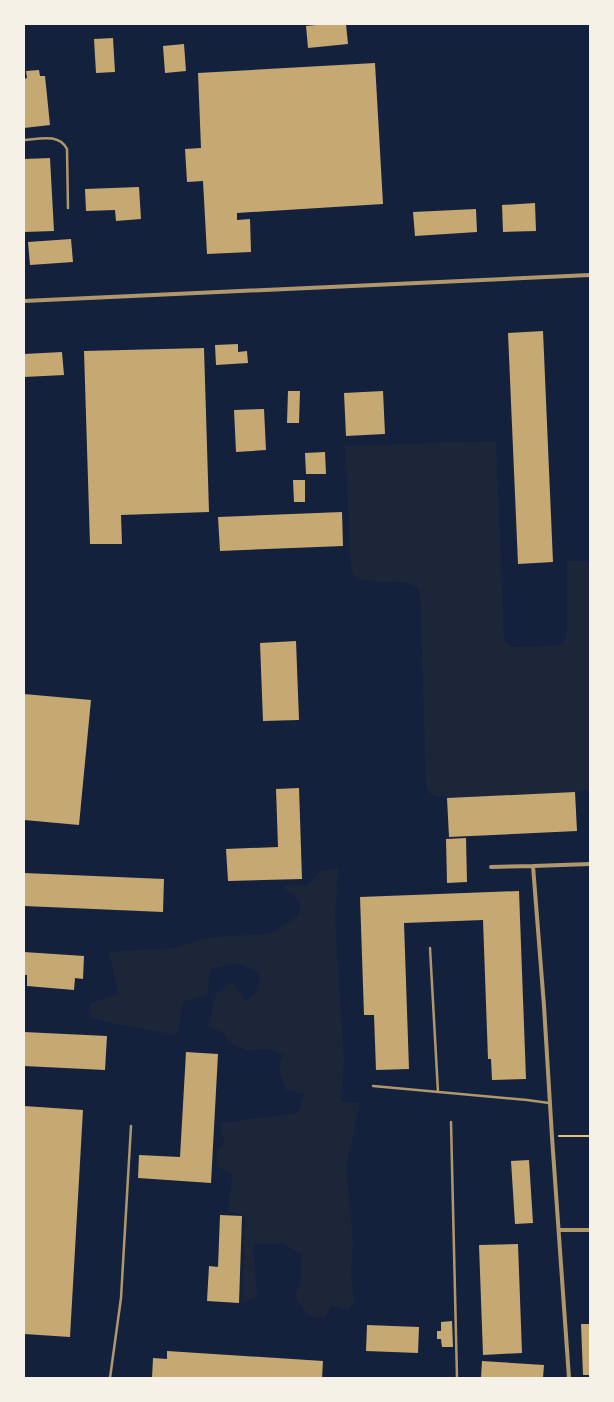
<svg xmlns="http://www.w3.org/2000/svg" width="614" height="1402" viewBox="0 0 614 1402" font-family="Roboto,sans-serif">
<rect width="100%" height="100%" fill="#14213d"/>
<path fill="#1d2539" d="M496,441l8,195 3,7 5,4 45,-1c7,-2 9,-5 10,-13v-72h23v228l-15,3 -128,6c-12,-2 -19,-1 -21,-15l-6,-192 -2,-4 -12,-4 -46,-3c-6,-3 -7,-7 -9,-13l-6,-121z
M338,869l-3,49 9,142 -3,42 19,1 -14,64 7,75 -2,29 3,32 -7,8 -15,-6 -8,13 -15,-2 -15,-20 6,-12 2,-30 -19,-10h-30l4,52 -15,7 3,-87 -3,-2 -14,-2 4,-37 -15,-9v-17l8,-6 -5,-20 78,-10 6,-19 -18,-4 -6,-17 -1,-11 5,-6 -13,-7 -25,1 -14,-6 -9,-11 -15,-6 8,-33 16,-12 14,19 12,-11 2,-18 -25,-9 -24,6 -4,26 -24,7 -6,33 -56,-10 -32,-8 2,-14 27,-9 -9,-42 63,-4 40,-11 58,-3 29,-19 1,-15 -18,-13 12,-3 12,3 14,-16z"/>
<path fill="#c6a872" d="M326,24h20l2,20 -40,4 -2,-22z
M113,38l2,34 -19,1 -2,-34z
M184,44l2,27 -21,2 -2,-27z
M375,63l8,141 -146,9v7l13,-1 1,33 -44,2 -4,-73 -16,1 -2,-33 16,-1 -3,-75z
M39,70l1,6h5l5,49 -26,3v-49l3,-1 -1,-7z
M50,158l4,73 -30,1v-73z
M139,187l2,32 -25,2 -1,-11 -29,1 -1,-22z
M535,203l1,28 -33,1 -1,-27z
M476,209l1,23 -62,4 -2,-24z
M71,239l2,23 -43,3 -2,-23z
M543,331l10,231 -35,2 -10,-231z
M238,344v8l9,-1 1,12 -32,2 -1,-20z
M204,348l5,164 -88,3 1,29h-32l-6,-193z
M62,352l2,23 -40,2v-23z
M288,391h12l-1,32h-12z
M383,391l2,43 -39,2 -2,-43z
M264,409l2,41 -30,2 -2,-42z
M325,452l1,22h-20l-1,-21z
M293,480h12v22h-11z
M342,512l1,34 -123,5 -2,-34z
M296,641l3,79 -36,1 -3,-78z
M24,694l67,6 -12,125 -55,-5z
M299,788l3,91 -74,2 -2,-32 52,-2 -2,-58z
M575,792l2,39 -128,6 -2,-39z
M466,838l1,44 -20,1 -1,-44z
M24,873l140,6 -1,33 -139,-6z
M519,891l7,188 -34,1 -1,-21h-3l-5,-139 -79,3 5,146 -33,1 -2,-55h-10l-4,-118z
M24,952l60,4 -1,23 -8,-1 -1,12 -47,-4v-11h-3z
M24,1032l83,4 -2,34 -81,-4z
M186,1052l32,2 -7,129 -73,-5 1,-23 41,2z
M24,1106l59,4 -13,227 -46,-3z
M529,1160l4,63 -18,1 -4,-63z
M220,1215l22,1 -3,87 -32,-2 2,-35 9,1z
M518,1244l4,109 -39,2 -4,-110z
M452,1321l1,26h-11l-1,-8h-4v-8h4v-9z
M581,1324h9v51h-7z
M367,1325l52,2 -1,26 -52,-2z
M167,1351l156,10 -1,17h-170l1,-20 14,1z
M482,1361l62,4 -1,13h-62z"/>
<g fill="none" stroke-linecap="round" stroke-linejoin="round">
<path stroke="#e5c07b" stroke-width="2" d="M559,1136h31"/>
<path stroke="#b1986c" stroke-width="2.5" d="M24,140c15,-1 35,-7 43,9l1,59
M430,948l8,144
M373,1086l154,14 22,3
M451,1122l6,256
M110,1378l11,-80 10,-172"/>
<path stroke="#b1986c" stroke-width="4" d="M24,301l566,-26
M533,866l57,-2
M491,867l42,-1 11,140 8,131 17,241
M559,1230h31"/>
</g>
<rect width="614" height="1402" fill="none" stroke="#f6f1e7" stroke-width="50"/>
</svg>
